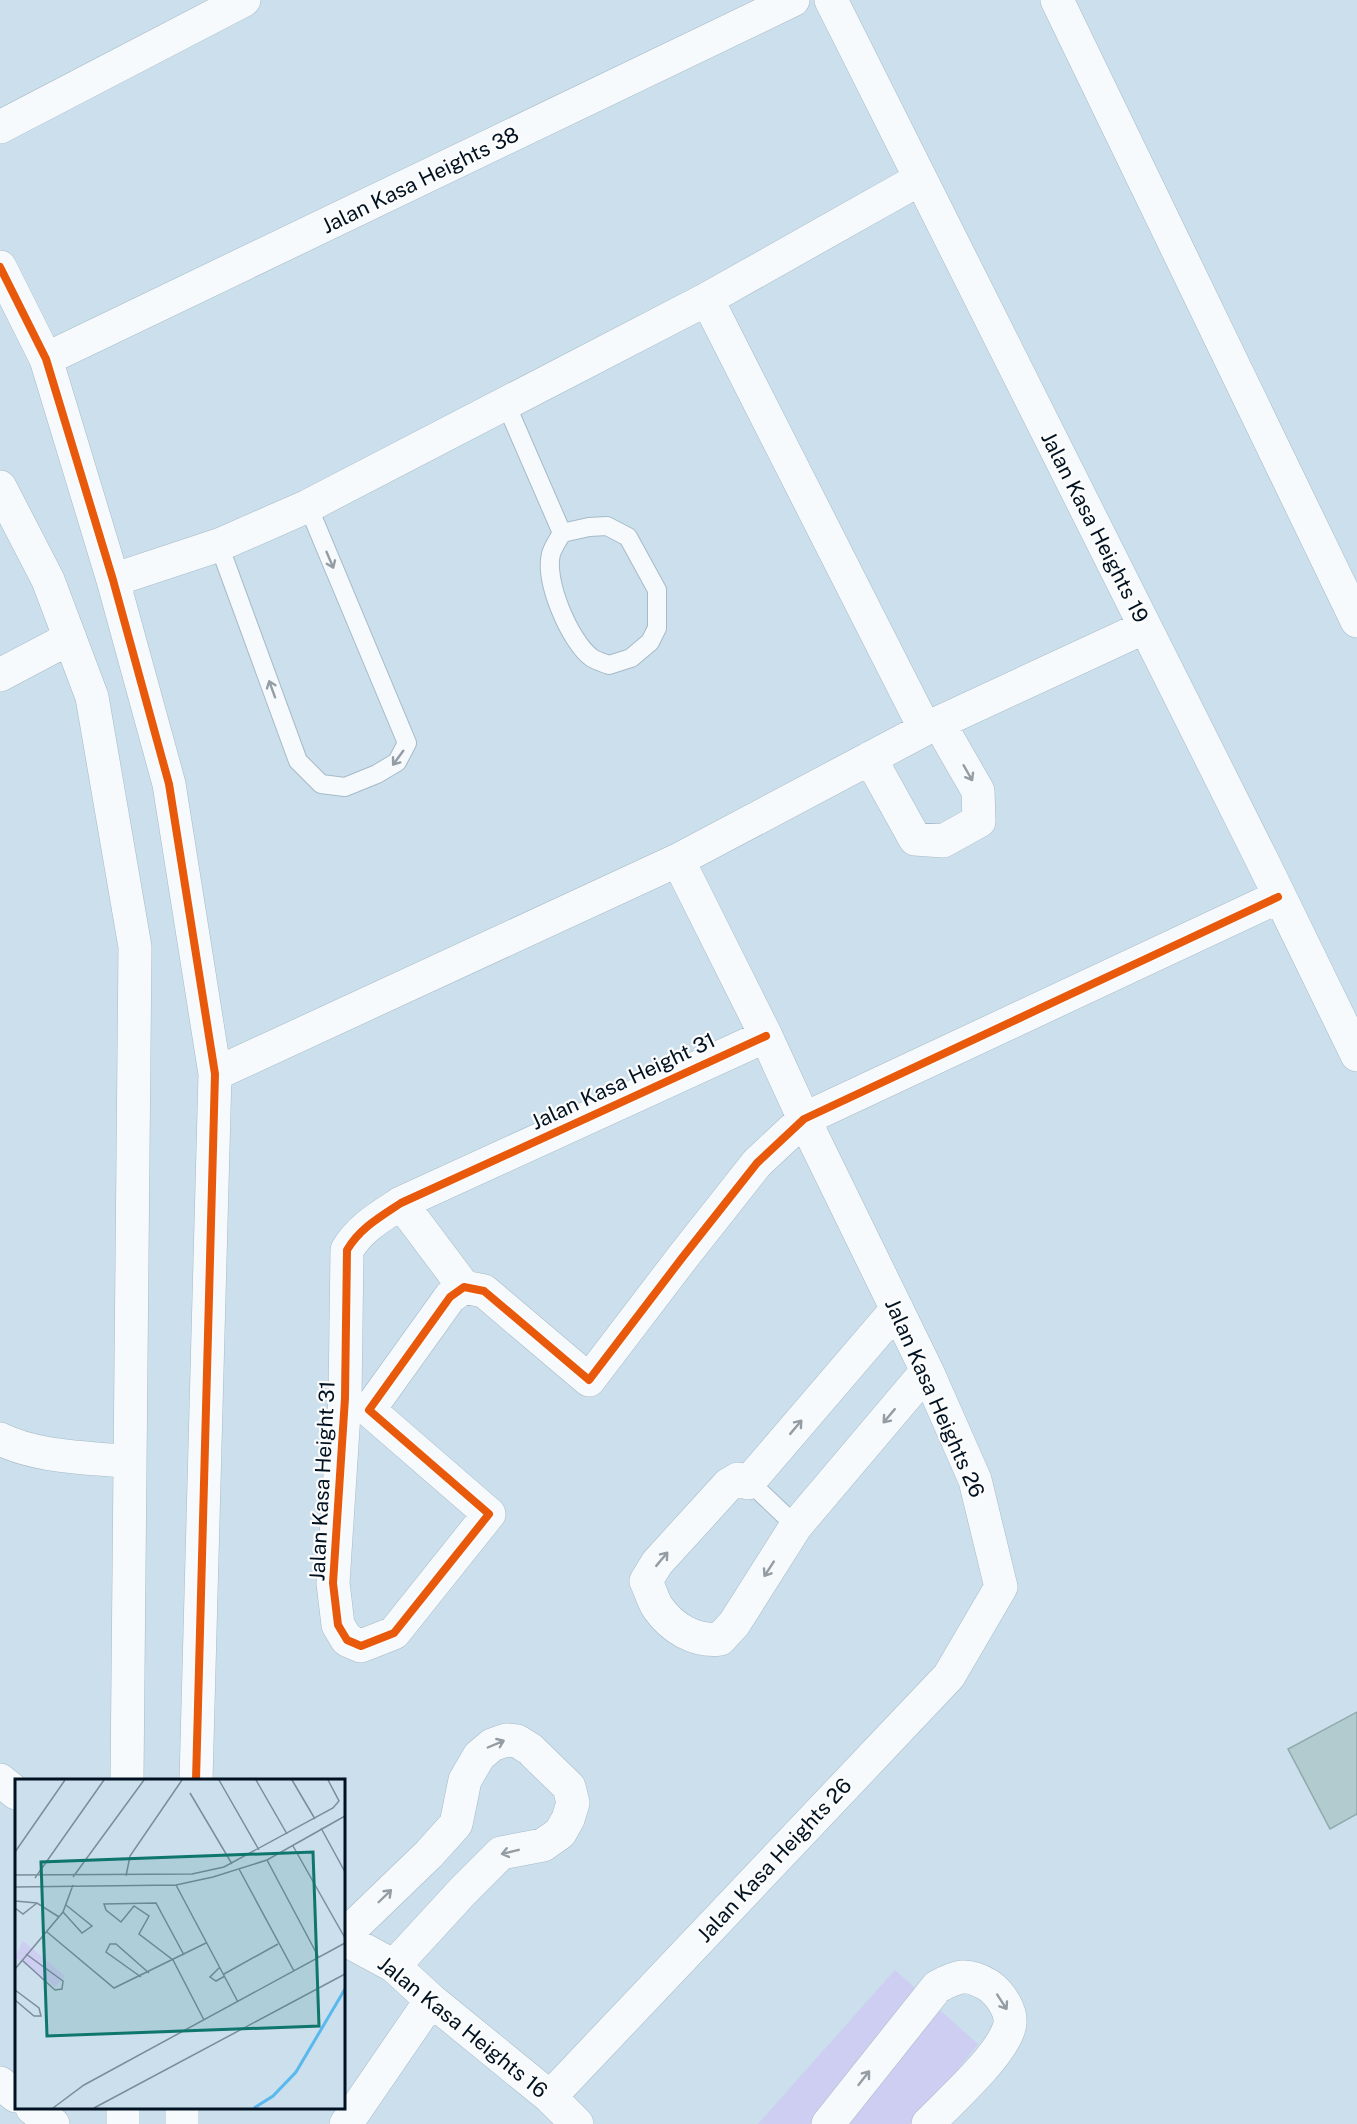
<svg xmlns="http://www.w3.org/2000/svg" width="1357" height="2124" viewBox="0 0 1357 2124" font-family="'Public Sans',sans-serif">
<rect width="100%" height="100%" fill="#cbdfed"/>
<path fill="#cecdf2" d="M895,1970l83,74 -63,80h-157z"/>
<path fill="#b2cbce" stroke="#8fa9ac" stroke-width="1.5" d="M1357,1712v102l-27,15 -42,-80z"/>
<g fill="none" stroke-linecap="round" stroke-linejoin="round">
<defs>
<path id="service" d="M506,404l56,129
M607,526l21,11 29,53v38l-7,14 -19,16 -22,7c-5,-2 -12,-4 -17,-7 -22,-16 -48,-77 -41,-104 2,-7 7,-14 11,-21l27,-6z
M219,545l79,216 23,23 24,3 32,-13 20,-12 10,-19 -99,-237
M748,1483l9,6 39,37"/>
<path id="minor" d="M831,0l431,860 95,195
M1057,0l300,621
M0,127l244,-127
M0,267l46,92 67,221 56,204 46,290 -19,706
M707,299l218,430
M46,359l747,-359
M0,487l48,93 44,117 43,250 -8,833
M113,580l106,-35 89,-39 399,-207 213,-120
M0,675l70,-37
M870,758l45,81 28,2 36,-20 -1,-30 -39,-68
M766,1036l-365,167c-21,14 -41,25 -54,47l-2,148 -12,185 5,42 9,15 14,6 33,-13 95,-119 -120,-104 81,-113 14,-10 20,4 105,89 93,-122 75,-95 47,-44 474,-222
M215,1074l463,-214 247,-131 220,-102
M401,1203l63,84
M897,1309l-149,174 -10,-4 -10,6 -71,78 -11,18c4,8 7,20 12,27 14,20 37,34 62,31l14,-15 62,-98 131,-155
M0,1439c39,19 88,18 130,23
M0,1780l16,13
M344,1936l85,-82 27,-30 9,-44 14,-24 13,-11 14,-5 11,1 13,8 39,38 4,16 -5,16 -8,14 -17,12 -42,8 -39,39 -68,74
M344,1939l50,27 37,34 119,97 27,27
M0,2083l16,13
M550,2097l399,-421 52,-89 -26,-107 -48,-109 -123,-252 -38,-83 -88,-176
M32,2108l21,16
M182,2108v16
M123,2124v-16
M346,2124l85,-124
M828,2124l109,-137c20,-11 30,-15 51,-2 12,8 26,28 21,43 -9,29 -59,73 -81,96"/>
</defs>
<use href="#service" stroke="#a6bac8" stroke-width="20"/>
<use href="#minor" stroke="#a6bac8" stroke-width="34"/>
<use href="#service" stroke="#f7fafc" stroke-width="18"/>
<use href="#minor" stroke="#f7fafc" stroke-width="33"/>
<defs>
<path id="cycleway" d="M0,267l46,92 67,221 56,204 46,290 -19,706
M766,1036l-365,167c-21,14 -41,25 -54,47l-2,148 -12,185 5,42 9,15 14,6 33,-13 95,-119 -120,-104 81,-113 14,-10 20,4 105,89 93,-122 75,-95 47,-44 474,-222"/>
</defs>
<use href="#cycleway" stroke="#fcfcfc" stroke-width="11"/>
<use href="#cycleway" stroke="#e8590c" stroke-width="8"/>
</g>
<defs><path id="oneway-shaft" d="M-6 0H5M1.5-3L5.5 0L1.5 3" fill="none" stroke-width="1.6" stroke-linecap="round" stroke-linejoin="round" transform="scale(1.5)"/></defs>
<g stroke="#949da4">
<use href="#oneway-shaft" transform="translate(330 560) rotate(67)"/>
<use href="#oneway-shaft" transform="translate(272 689) rotate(-110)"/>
<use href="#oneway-shaft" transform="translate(398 758) rotate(126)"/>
<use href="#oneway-shaft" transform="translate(968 773) rotate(60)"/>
<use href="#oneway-shaft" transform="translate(889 1416) rotate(130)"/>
<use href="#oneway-shaft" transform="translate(796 1427) rotate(-50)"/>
<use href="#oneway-shaft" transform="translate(662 1559) rotate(-50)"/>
<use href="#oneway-shaft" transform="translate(769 1569) rotate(123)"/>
<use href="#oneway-shaft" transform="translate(496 1744) rotate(-23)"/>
<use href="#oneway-shaft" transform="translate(510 1852) rotate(166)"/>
<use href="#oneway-shaft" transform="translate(385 1896) rotate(-44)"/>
<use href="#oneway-shaft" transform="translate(1002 2002) rotate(57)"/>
<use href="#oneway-shaft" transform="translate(864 2078) rotate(-52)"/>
</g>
<g text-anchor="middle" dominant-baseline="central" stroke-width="4.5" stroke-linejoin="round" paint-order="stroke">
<g font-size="21" fill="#001221" stroke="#fcfcfc">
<text transform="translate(420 180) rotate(-26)">Jalan Kasa Heights 38</text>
<text transform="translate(1095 527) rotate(63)">Jalan Kasa Heights 19</text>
<text transform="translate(623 1081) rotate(-25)">Jalan Kasa Height 31</text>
<text transform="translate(935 1398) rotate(66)">Jalan Kasa Heights 26</text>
<text transform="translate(322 1481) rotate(-87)">Jalan Kasa Height 31</text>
<text transform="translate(774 1860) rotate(-47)">Jalan Kasa Heights 26</text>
<text transform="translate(463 2027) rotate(39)">Jalan Kasa Heights 16</text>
</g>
</g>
<g transform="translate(15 1779)">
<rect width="330" height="330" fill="#cbdfed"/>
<path d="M8,162l42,35 -10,11 -40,-30z" fill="#cecdf2"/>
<path fill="none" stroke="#59b8ee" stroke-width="3" d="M239,329l19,-12 23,-24 49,-83"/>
<path fill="none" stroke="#7a8d9b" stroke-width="1.5" d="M204,1l40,70M241,1l31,54M277,1l23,39M175,14l42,71M306,49l24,44M278,67l52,92M0,73l50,-72M252,81l52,98M224,90l55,102M0,96l177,-1 32,-7 109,-59 6,-7 -11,-21M111,97l4,-20 52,-76M58,98l71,-97M20,99l69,-98M161,106l62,117M0,108l161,-2 37,-8 54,-17 78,-44M0,122l22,2 22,14M0,129l8,6 14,-11M48,133l19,21 10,-7 -26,-21M32,153l67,56 92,-45M169,176l-28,-52 -52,1 2,6 15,12 13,-16 15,10 -10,18 34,26 31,60M7,181l33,30 7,-1 1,-8 -37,-27M205,188l-10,10 6,4 9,-5M0,190l48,-57 10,-27M209,195l54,-30M126,198l-35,-25 4,-8h6l33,29M0,211l24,18 2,8h-7l-19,-16M38,329l31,-23 261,-142M79,329l251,-134"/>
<path fill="#0f766e" fill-opacity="0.15" stroke="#0f766e" stroke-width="3" d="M298,73l6,174 -272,10 -6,-174z"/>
<rect width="330" height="330" fill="none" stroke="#001221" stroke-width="3"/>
</g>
</svg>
